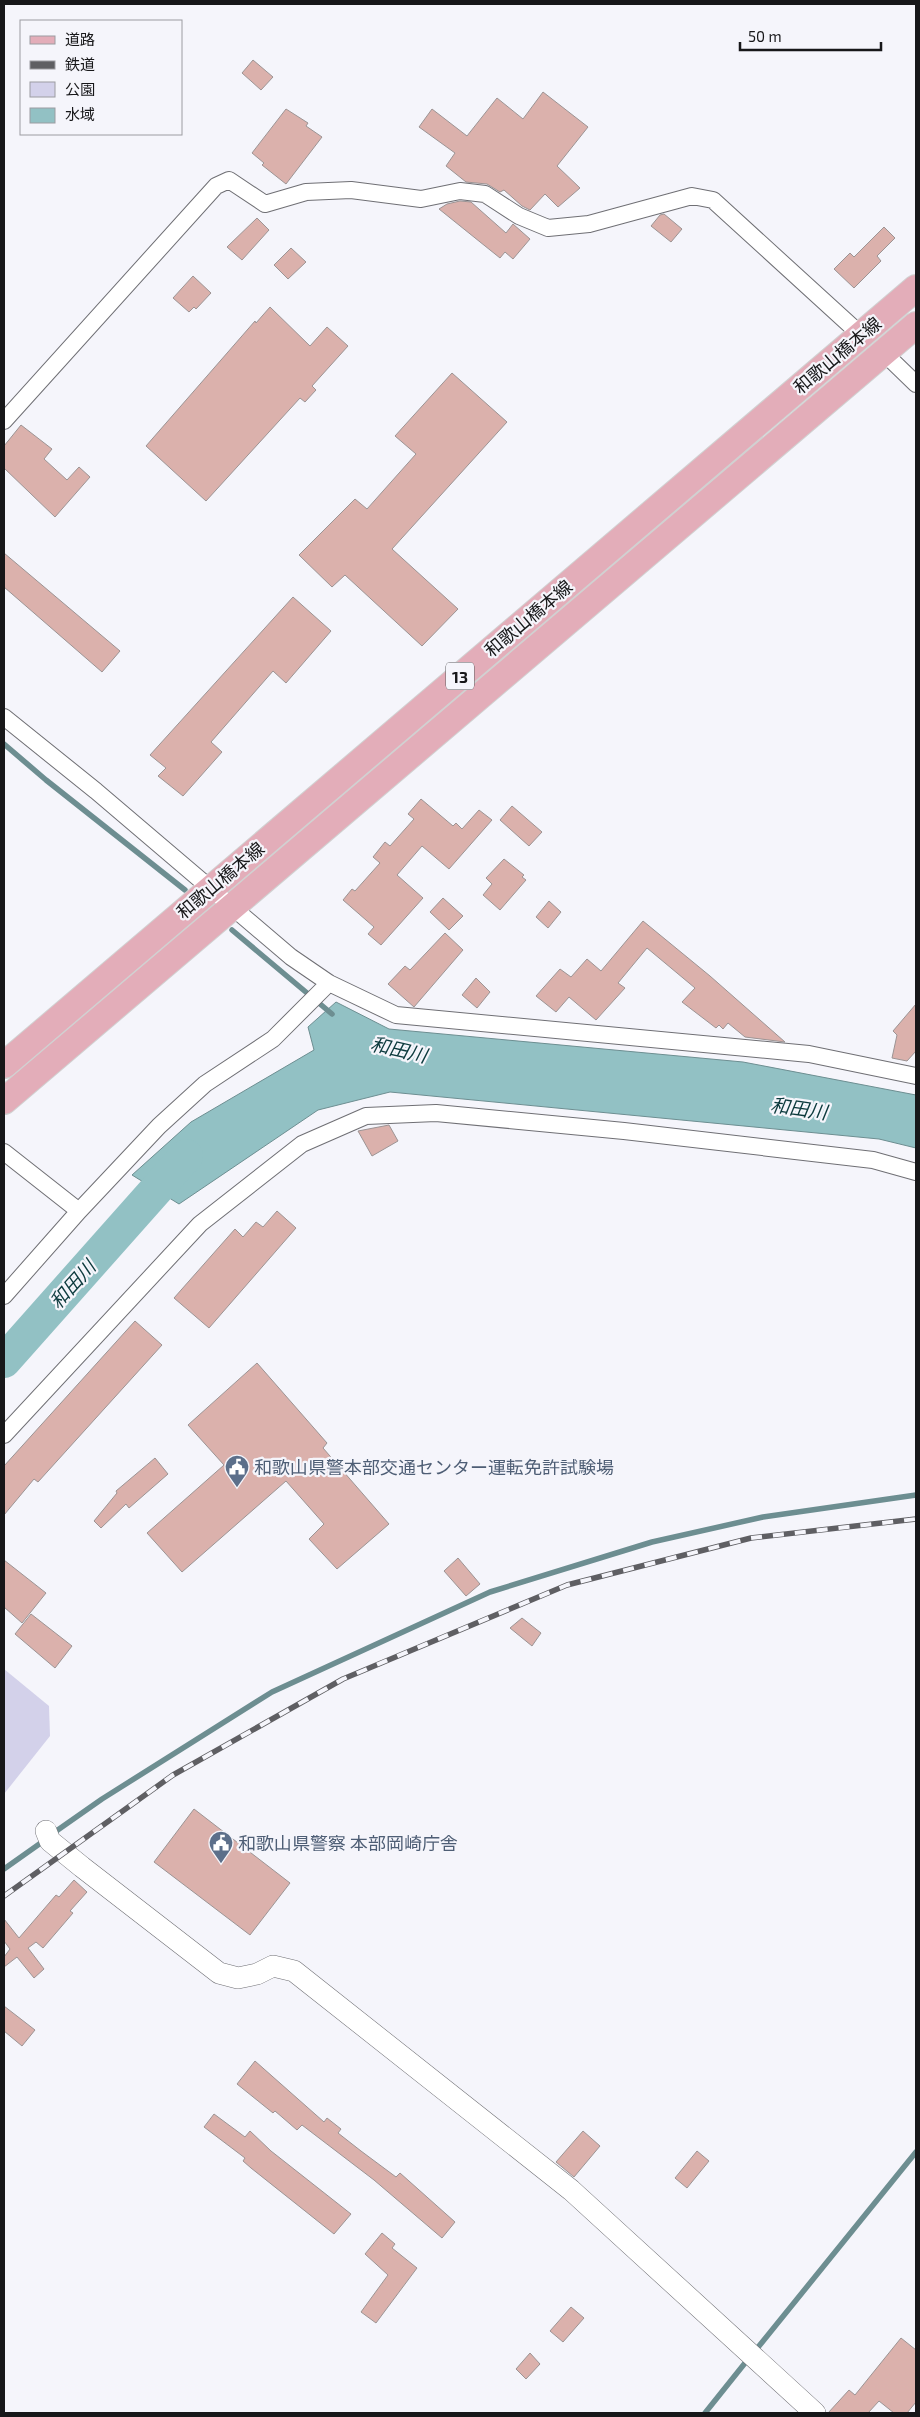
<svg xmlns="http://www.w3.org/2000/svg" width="920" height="2417" viewBox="0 0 920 2417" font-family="'Exo 2','Noto Sans JP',sans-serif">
<rect width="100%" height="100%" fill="#f5f5fb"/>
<path fill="#d3d1ea" d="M4,1669l45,37 1,30 -46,58z"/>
<path fill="#92c1c4" stroke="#6d8e91" d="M336,1002l53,27 354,33 173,33v53l-37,-9 -489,-47 -72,18 -139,94 -47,-29 59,-53 123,-72 -6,-23z"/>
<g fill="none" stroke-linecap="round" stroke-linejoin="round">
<path stroke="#6d8e91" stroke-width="5.5" d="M4,744l42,36 139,110
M232,930l100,84
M52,1834l50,-35 170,-107 218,-100 162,-50 111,-25 153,-22
M4,1869l41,-29
M755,2351l161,-199
M705,2413l44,-55"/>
<path stroke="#92c1c4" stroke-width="34" d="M4,1361l182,-205"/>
</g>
<path fill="#dbb1ac" stroke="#9c9494" d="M253,60l20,17 -12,13 -19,-17z
M543,92l45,35 -31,39 23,22 -22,19 -13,-13 -15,16 -8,-4 -18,-16 -4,2 -13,-8 -21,-2 -20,-16 9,-13 -36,-26 13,-18 35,27 30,-38 26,21z
M286,109l22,14 -2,3 16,11 -36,47 -24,-19 2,-2 -12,-10z
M460,201l11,1 35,31 7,-9 17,15 -17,20 -8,-7 -5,6 -61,-49 8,-5z
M664,214l18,15 -11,13 -20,-16 9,-11z
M257,218l12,12 -27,30 -15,-13z
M884,227l11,11 -18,18 4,5 -27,27 -20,-19 16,-16 4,4z
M291,248l15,14 -18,17 -14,-14z
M193,276l18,17 -15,16 -2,-2 -5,5 -16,-14z
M270,307l40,39 17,-19 21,19 -36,40 4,4 -11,12 -5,-4 -94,103 -60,-55 109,-125 1,2z
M452,373l55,49 -115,127 66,60 -36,37 -77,-71 -13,12 -33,-32 56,-56 12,10 49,-55 -21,-18z
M21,425l31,24 -8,10 23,21 12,-13 11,10 -35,40 -51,-49v-22z
M4,553l116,98 -18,21 -98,-85z
M293,597l38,34 -45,52 -13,-12 -62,71 11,10 -39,44 -25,-20 8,-8 -16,-13z
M421,799l32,27 3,-3 6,6 17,-19 13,10 -43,49 -27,-23 -25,29 26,23 -42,47 -13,-11 6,-7 -31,-27 9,-11 3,2 25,-28 -7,-6 12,-15 5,4 24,-27 -6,-5z
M512,806l30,26 -13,14 -29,-26z
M504,859l20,16 -2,2 4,3 -26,30 -17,-15 9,-11 -6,-6z
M443,898l20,18 -14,14 -19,-18z
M549,901l12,11 -13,16 -12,-11z
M643,921l67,55 75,66 -40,-5 -17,-14 -5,6 -4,-4 -3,3 -34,-26 13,-14 -48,-40 -29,35 7,5 -29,32 -27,-23 -13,15 -20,-16 24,-27 11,8 16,-18 14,12z
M445,933l18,17 -49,57 -26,-23 17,-18 5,4z
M476,978l14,14 -13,16 -15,-13z
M916,1004v47l-9,10 -15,-3 5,-23 -4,-4z
M389,1125l9,16 -26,15 -14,-25z
M277,1211l19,17 -87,100 -35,-30 61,-69 8,8 13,-15 7,5z
M135,1321l27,24 -124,137 -4,-3 -30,36v-49z
M257,1363l70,80 -4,5 66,76 -52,45 -28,-30 15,-15 -38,-43 -104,91 -35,-39 77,-68 -36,-40z
M155,1458l13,16 -39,34 -3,-4 -25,24 -7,-7 23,-28 -1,-2z
M458,1558l22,26 -14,12 -22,-25z
M4,1560l42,33 -24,30 -18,-16z
M31,1614l41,32 -17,22 -40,-34z
M522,1618l19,15 -9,13 -22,-18z
M194,1809l96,74 -40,52 -96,-73z
M74,1880l13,12 -17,19 3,2 -30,35 -7,-6 -8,6 16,21 -10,9 -17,-21 -13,10v-10l6,-8 -6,-8v-22l15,19 37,-43 3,2z
M4,2006l31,24 -13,16 -18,-15z
M255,2061l69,61 3,-4 14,11 -3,4 23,18 35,26 4,-4 55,49 -13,16 -68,-58 -72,-55 -5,5 -22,-19 -2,2 -36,-29z
M214,2114l31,23 5,-6 21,20 80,63 -17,20 -83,-66 -8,-7 2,-3 -41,-31z
M583,2131l17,15 -26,31 -18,-15z
M697,2151l12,10 -22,27 -12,-10z
M382,2233l13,11 -3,4 25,20 -41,55 -15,-11 27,-37 -23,-21z
M571,2307l13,11 -21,24 -13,-11z
M901,2338l15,12v52l-9,11h-13l-15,-12 -11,12h-40l21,-23 6,5z
M530,2353l10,11 -14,15 -10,-10z"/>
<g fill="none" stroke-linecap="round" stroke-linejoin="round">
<defs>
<path id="minor" d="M883,352l33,32
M4,421l212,-235 13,-6 36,24 41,-12 45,-2 70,9 39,-8 25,3 34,22 29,12 41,-4 103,-28 21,4 148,135
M4,717l92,74 195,166 38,26 67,32 413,39 107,22
M4,1152l75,59
M4,1296l75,-85 80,-85 46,-42 68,-45 56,-56
M4,1435l196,-211 102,-80 64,-28 70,-3 188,18 249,29 43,12"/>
<path id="tertiary" d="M46,1831l4,10 32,26 137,106 19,5 19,-4 16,-8 21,5 277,219 244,223"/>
<path id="primary" d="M4,1065l912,-777
M4,1101l912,-776"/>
</defs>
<use href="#minor" stroke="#6f6f74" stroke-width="18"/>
<use href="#tertiary" stroke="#6f6f74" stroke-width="22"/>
<use href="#primary" stroke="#d1d1d1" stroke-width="28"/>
<use href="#minor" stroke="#fff" stroke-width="16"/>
<use href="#tertiary" stroke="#fff" stroke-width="21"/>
<use href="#primary" stroke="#e3adb9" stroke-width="26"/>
<defs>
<path id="rail" d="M4,1896l169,-121 170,-96 224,-94 184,-47 165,-19"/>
</defs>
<use href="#rail" stroke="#5f5f63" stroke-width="5.5"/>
<use href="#rail" stroke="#f5f5fb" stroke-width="4" stroke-dasharray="11" stroke-linecap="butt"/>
</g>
<defs>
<symbol id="civic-pin" viewBox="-11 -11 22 30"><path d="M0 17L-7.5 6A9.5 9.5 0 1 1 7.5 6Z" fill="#5c6f8a" stroke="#f5f5fb"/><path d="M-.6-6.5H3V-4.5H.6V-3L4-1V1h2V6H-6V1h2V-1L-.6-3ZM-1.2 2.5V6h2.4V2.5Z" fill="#fff"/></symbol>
</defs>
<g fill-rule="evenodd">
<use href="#civic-pin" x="223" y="1453" width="28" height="38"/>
<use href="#civic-pin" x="207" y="1829" width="28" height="38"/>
</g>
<g text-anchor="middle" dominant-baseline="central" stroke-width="4.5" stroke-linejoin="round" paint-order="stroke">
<rect fill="#f5f5fb" stroke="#5a5a5d" stroke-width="1" x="446" y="662.5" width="28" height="27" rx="4"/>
<g font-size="16" font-weight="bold" fill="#171719">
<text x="460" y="676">13</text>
</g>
<g font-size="18" fill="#171719" stroke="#f5f5fb">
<text transform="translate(837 355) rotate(-40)">和歌山橋本線</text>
<text transform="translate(528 618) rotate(-40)">和歌山橋本線</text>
<text transform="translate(220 880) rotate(-40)">和歌山橋本線</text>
</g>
<g font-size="18" fill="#4e5e75" stroke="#f5f5fb" text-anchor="start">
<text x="254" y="1467">和歌山県警本部交通センター運転免許試験場</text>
<text x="238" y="1843">和歌山県警察 本部岡崎庁舎</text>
</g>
<g font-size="19" font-style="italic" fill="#0c3a3d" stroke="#f5f5fb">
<text transform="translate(399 1049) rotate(13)">和田川</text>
<text transform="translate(799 1108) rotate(8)">和田川</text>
<text transform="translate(72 1284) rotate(-48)">和田川</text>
</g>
</g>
<rect width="920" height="2417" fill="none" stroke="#171719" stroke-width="10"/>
<rect x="20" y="20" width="162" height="115" fill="#f5f5fb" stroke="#9c9ca1"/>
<rect x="30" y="36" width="25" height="8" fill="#e3adb9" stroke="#9c9ca1"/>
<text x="65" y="45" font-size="15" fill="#171719">道路</text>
<rect x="30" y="61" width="25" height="8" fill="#5f5f63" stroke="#9c9ca1"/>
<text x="65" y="70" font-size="15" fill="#171719">鉄道</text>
<rect x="30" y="82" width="25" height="15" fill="#d3d1ea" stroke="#9c9ca1"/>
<text x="65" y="95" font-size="15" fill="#171719">公園</text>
<rect x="30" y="108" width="25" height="15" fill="#92c1c4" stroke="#9c9ca1"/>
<text x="65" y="120" font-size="15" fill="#171719">水域</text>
<path d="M740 42v8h141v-8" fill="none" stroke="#171719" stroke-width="2.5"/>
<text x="748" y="42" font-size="15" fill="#171719" stroke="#f5f5fb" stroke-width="4" paint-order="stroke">50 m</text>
</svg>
